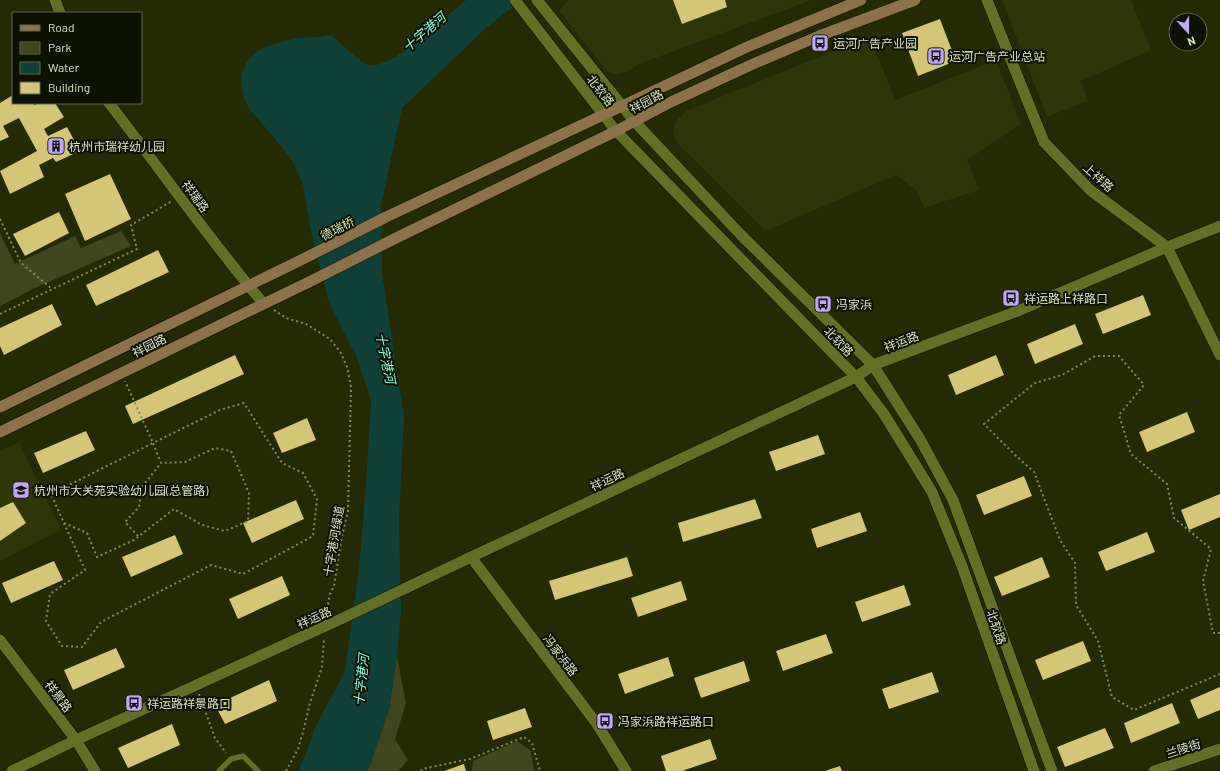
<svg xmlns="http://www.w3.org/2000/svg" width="1220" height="771" viewBox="0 0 1220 771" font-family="Barlow,'Noto Sans SC',sans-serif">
<rect width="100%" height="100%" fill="#242a02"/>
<path fill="#2e3507" d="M568,0h244l-173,64 -9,7 -13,4 -9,-3 -49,-61z
M1002,0h129l20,50 -70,31 7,20 -41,16z
M870,36l25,64 101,-40 25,64 -54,36 12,30 -55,18 -8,-18 -20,-15 -130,56 -89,-88 -4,-11 3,-11 10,-10z
M19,442l42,88 -61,31v-110z"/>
<path fill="#40471f" d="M121,231l10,15 -96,42 -35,18v-73l15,31 60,-28 6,12z
M397,656l9,47 -11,36 13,21 -10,11h-30l21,-62z
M517,741l14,10 3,20h-62l1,-10z"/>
<path fill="#104138" d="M466,0h55l-35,28 -84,80 -21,98 1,67 22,144 -5,102 2,92 -4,45 -8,53 -21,62h-69l17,-45 29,-55 13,-95 4,-41 5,-66 4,-69 -15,-45 -27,-52 -18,-71 -8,-48 -11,-24 -15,-19 -26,-30 -7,-12 -3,-15 1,-11 5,-11 10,-11 16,-7 24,-6 22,-1 12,-2c9,7 30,29 39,30 23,4 78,-50 96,-65z"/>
<path fill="#d5c577" d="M673,0h52l2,7 -45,17z
M940,19l16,42 -38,15 -16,-43z
M13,95v8h20l2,2 3,-2h17l9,14 -20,12 4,7 19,-9 13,24 -24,11 -3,-4 -14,7 5,12 -34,17 -10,-23 37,-20 -18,-33 -16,8 6,11 -9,4v-38z
M110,174l21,45 -46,22 -20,-47z
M59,212l10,21 -44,23 -12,-22z
M158,250l11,22 -73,34 -10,-21z
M1143,295l8,20 -48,19 -8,-20z
M52,304l10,21 -58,30 -4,-9v-18z
M1075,324l8,20 -48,20 -8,-20z
M235,355l9,19 -111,50 -8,-18z
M996,355l8,20 -48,20 -8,-20z
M1187,412l8,20 -48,20 -8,-20z
M307,418l9,22 -34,13 -9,-20z
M86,431l9,19 -52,23 -9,-20z
M818,435l7,19 -49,17 -7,-19z
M1024,476l8,20 -48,19 -8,-20z
M1220,494v23l-31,13 -8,-20z
M755,499l7,19 -79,24 -5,-19z
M296,500l8,19 -52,24 -9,-20z
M13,502l13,21 -26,18v-33z
M860,512l7,19 -50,17 -6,-19z
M1147,532l8,20 -49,19 -8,-19z
M175,535l8,19 -52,23 -9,-20z
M627,557l6,19 -78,24 -6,-19z
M1042,557l8,20 -48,19 -8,-19z
M54,561l9,19 -52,23 -9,-20z
M282,576l8,19 -52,24 -9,-20z
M681,581l6,19 -49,17 -7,-19z
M904,585l7,20 -49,17 -7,-20z
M826,634l7,19 -50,18 -7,-20z
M1083,641l8,20 -48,19 -8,-20z
M116,648l9,19 -52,23 -9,-20z
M668,657l6,19 -49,18 -7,-20z
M744,661l6,20 -49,17 -7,-20z
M932,672l7,20 -50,17 -7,-20z
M269,680l8,21 -52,23 -10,-19z
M1220,687v23l-22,9 -8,-19z
M1172,703l8,20 -49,20 -7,-20z
M525,708l7,19 -39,13 -6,-19z
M172,724l8,21 -52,23 -10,-20z
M1105,728l9,20 -49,19 -8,-20z
M710,739l7,20 -35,12h-16l-5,-15z
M464,764l2,7h-22z
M840,766l2,5h-17z"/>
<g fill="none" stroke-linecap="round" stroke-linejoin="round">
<defs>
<path id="service" d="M219,771l12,-12 12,-3 15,15"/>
<path id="minor" d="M55,0l5,13
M987,0l57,142 46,48 77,57 53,108
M109,103c52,67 100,136 154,200
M471,557l126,167 29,47
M12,771l64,-31 267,-122 128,-61 385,-180 17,-12 145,-54 149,-64 53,-21
M1154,771l66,-22"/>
<path id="tertiary" d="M515,0l101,131 240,246 28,37 48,78 30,74 72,205
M537,0l98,122 106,113 132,130 47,74 33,61 99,271
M0,640l76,100 19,31"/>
<path id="secondary" d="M0,407l299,-146 87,-44 217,-102 144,-68 114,-47
M0,432l309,-150 87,-44 220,-107 55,-29 82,-38 66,-28 96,-36"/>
</defs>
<use href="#service" stroke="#0e1100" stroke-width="6"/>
<use href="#minor" stroke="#0e1100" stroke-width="12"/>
<use href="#tertiary" stroke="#0e1100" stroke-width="12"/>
<use href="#secondary" stroke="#0e1100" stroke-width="12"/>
<path stroke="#838a64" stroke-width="2" stroke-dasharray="2 3" stroke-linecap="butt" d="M0,219l21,44 31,26
M274,310l12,8 20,6 24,15 11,14 6,14 4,20 -3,124 -6,25 -8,50 -4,8 -4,21
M0,314l137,-65 -6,-24 41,-24
M64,523l23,10 10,24 37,-17 40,-31 28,16 23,6 23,-10 1,-28 -18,-42 -16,-3 -30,14 -24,1 -8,-20 67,-33 24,-7 38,60 21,10 14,26 -4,37 -70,38 -32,-9 -110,57 -19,25 -20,-1 -16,-25 4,-27 35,-24 -34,-76 102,-51 -28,-62
M138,536l-13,-14 14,-15 3,-20 19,-24
M1220,633h-7l-10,-52 8,-32 -37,-31 -7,-34 -36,-30 -12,-39 25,-30 -25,-29h-24l-33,19 -27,8 -51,41 30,30 20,18 26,68 15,23 1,42 22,36 14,56 22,13 86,-36
M199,694l16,44 11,15
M286,771l12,-22 5,-17 7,-29 12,-36 2,-29
M421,771l1,-2 48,-10 54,-22 8,6 8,28"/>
<use href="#service" stroke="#637024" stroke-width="5.5"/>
<use href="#minor" stroke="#637024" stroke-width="11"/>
<use href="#tertiary" stroke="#637024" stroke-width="11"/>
<use href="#secondary" stroke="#8c7149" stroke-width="11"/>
</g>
<defs>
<symbol id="bus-square" viewBox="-11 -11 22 22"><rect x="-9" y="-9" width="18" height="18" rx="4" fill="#c0a8f3" stroke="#0d1200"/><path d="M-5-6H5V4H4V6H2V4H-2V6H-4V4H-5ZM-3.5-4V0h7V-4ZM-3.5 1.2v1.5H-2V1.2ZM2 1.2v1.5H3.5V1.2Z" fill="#111"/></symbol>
<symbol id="building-square" viewBox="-11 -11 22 22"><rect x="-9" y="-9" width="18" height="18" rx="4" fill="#c0a8f3" stroke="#0d1200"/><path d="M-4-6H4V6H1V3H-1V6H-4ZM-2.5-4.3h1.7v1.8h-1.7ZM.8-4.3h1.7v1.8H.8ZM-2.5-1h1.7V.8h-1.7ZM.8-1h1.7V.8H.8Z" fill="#111"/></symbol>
<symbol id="school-square" viewBox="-11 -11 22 22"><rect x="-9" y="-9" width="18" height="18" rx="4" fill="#c0a8f3" stroke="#0d1200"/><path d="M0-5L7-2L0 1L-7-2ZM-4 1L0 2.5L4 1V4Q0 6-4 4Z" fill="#111"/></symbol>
</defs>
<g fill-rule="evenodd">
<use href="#bus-square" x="810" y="33" width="20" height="20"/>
<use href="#bus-square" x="926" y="46" width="20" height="20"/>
<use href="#building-square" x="46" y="136" width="20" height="20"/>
<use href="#bus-square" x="1001" y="288" width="20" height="20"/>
<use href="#bus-square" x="813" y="294" width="20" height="20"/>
<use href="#school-square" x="11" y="480" width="20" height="20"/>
<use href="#bus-square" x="124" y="693" width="20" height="20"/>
<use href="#bus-square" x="595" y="711" width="20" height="20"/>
</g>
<g text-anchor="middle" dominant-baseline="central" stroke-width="4" stroke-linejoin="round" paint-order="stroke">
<g font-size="12" fill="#d9e2bd" stroke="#0d1200" text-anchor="start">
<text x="833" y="43">运河广告产业园</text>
<text x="949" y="56">运河广告产业总站</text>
<text x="69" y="146">杭州市瑞祥幼儿园</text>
<text x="1024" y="298">祥运路上祥路口</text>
<text x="836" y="304">冯家浜</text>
<text x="34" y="490">杭州市大关苑实验幼儿园(总管路)</text>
<text x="147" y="703">祥运路祥景路口</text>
<text x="618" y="721">冯家浜路祥运路口</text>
</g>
<g font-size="12" fill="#d9e2bd" stroke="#0d1200">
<text transform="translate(601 90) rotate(52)">北软路</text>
<text transform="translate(646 101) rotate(-28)">祥园路</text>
<text transform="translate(1099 177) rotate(42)">上祥路</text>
<text transform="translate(196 196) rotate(54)">祥瑞路</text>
<text transform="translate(337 228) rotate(-27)">德瑞桥</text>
<text transform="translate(839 341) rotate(46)">北软路</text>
<text transform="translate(901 341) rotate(-21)">祥运路</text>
<text transform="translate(149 345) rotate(-26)">祥园路</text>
<text transform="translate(607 479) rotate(-25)">祥运路</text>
<text transform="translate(333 541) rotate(-80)">十字港河绿道</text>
<text transform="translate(314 617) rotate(-24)">祥运路</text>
<text transform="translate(997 627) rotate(71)">北软路</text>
<text transform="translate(561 655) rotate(53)">冯家浜路</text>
<text transform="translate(59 696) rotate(53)">祥景路</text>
<text transform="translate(1183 748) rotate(-18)">兰陵街</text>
</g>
<g font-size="13" font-style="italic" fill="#7efde3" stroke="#0d1200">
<text transform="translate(424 32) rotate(-41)">十字港河</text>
<text transform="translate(386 358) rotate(78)">十字港河</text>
<text transform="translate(361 680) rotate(-84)">十字港河</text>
</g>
</g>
<rect x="12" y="12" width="130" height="92" fill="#0d1200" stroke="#5f654c"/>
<rect x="20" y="25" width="20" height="6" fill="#8c7149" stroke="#5f654c"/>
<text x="48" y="32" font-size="12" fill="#d9e2bd">Road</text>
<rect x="20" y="42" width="20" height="12" fill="#40471f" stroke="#5f654c"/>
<text x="48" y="52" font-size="12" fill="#d9e2bd">Park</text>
<rect x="20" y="62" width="20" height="12" fill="#104138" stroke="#5f654c"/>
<text x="48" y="72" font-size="12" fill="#d9e2bd">Water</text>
<rect x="20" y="82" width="20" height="12" fill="#d5c577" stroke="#5f654c"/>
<text x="48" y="92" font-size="12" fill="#d9e2bd">Building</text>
<g transform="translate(1188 32) rotate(159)"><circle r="19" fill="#0d1200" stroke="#5f654c"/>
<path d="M0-3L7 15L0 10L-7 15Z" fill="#c0a8f3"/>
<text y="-6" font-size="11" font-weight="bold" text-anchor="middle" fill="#d9e2bd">N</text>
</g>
</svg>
